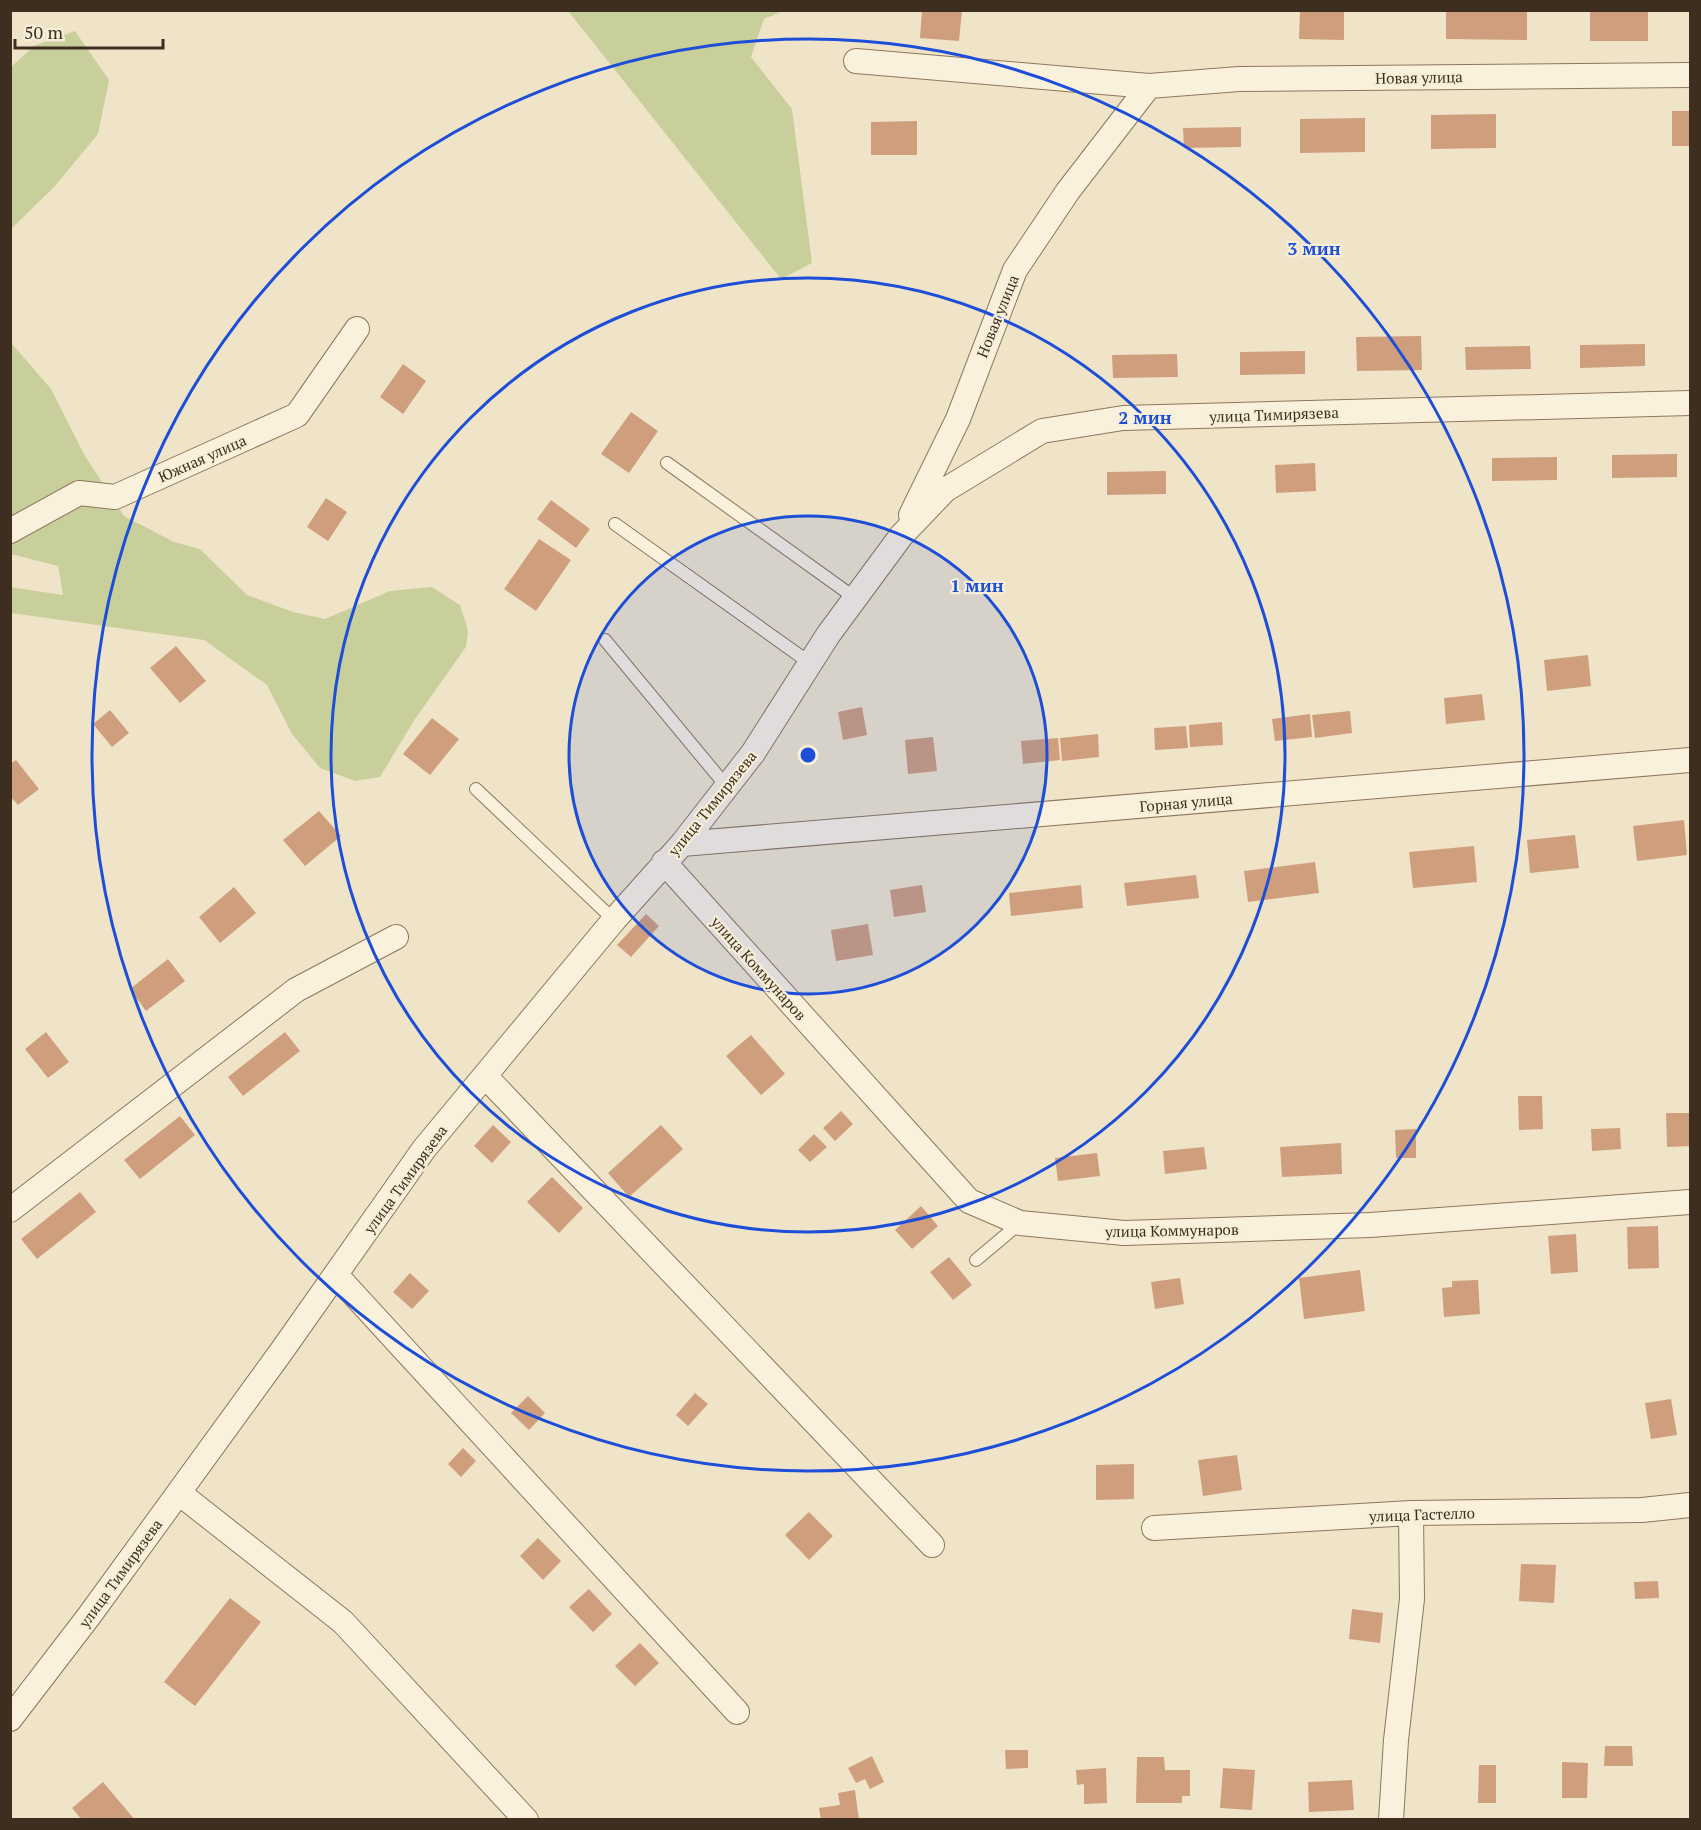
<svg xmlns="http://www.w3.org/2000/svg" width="1701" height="1830" viewBox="0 0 1701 1830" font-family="'PT Serif',serif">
<rect width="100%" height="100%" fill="#f0e4c8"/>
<path fill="#c9cf9b" d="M568,11h215l-19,8 -13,38 41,52 20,154 -31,16z
M75,31l34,49 -11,54 -43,52 -44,43v-162l23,-21z
M10,345h3l38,44 34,67 39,60 50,26 26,7 47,46 46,17 32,7 65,-28 42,-4 28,18 6,18 2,10 -2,14 -51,72 -35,58 -25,4 -35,-13 -28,-34 -25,-49 -63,-45 -193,-27 -1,-26 53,8 -5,-29 -47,-12z"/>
<path fill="#cf9f7d" d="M922,10h40l-3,31 -39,-3z
M1300,10h44v30l-45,-1z
M1590,10h58v31h-58z
M1446,11h81v29l-81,-1z
M1672,111h18v35h-18z
M1496,114v34l-65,1v-34z
M1365,118v34l-65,1v-34z
M917,121v34h-46v-33z
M1241,127v20l-57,1 -1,-20z
M1421,336l1,34 -65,1 -1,-34z
M1645,344v22l-65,2v-23z
M1530,346l1,23 -65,1 -1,-23z
M1305,351v23l-65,1v-23z
M1177,354l1,23 -65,1 -1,-23z
M403,364l23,17 -23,33 -23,-17z
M631,412l27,19 -29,42 -28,-19z
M1677,454v23l-65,1v-23z
M1557,457v23l-65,1v-23z
M1315,463l1,28 -40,2 -1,-28z
M1166,471v23l-59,1v-23z
M326,498l21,14 -19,29 -21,-14z
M551,500l39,29 -14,19 -39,-29z
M539,539l32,21 -35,51 -32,-22z
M176,646l30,35 -26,22 -30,-35z
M1588,655l3,31 -44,5 -3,-31z
M1482,694l3,26 -39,4 -2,-26z
M862,707l5,28 -24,5 -5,-28z
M110,710l19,23 -17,14 -19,-23z
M1350,711l2,22 -37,5 -3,-23z
M1310,714l2,23 -37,4 -3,-22z
M432,718l27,21 -29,36 -27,-21z
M1222,722l1,23 -33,2 -1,-22z
M1186,726l2,22 -33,2 -1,-22z
M1098,734l1,23 -37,4 -2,-23z
M933,737l4,34 -29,3 -3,-34z
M1058,738l2,22 -37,4 -2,-23z
M16,760l23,29 -21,16 -8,-9v-32z
M319,811l22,25 -36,30 -22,-26z
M1684,820l3,35 -50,6 -4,-35z
M1575,835l4,33 -49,5 -3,-33z
M1474,846l3,36 -64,6 -4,-36z
M1315,862l4,31 -71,9 -4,-31z
M1196,875l3,23 -72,8 -3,-23z
M922,885l4,27 -32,5 -4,-27z
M1081,885l2,23 -72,8 -2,-23z
M234,887l22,26 -36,30 -21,-26z
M646,914l13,12 -28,31 -14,-12z
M868,924l5,31 -37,6 -5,-31z
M168,959l17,22 -39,30 -16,-22z
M46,1032l23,30 -21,16 -23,-29z
M285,1032l15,19 -57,45 -15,-19z
M751,1035l34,39 -24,21 -35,-39z
M1518,1096h24l1,33 -24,1z
M841,1111l12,13 -18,17 -12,-13z
M1666,1113h24v33l-23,1z
M180,1116l15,19 -55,44 -16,-19z
M493,1125l18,17 -19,21 -18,-17z
M661,1125l22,24 -54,48 -21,-24z
M1620,1128l1,21 -29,2 -1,-22z
M1416,1129v29h-20l-1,-28z
M814,1134l13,13 -17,15 -12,-12z
M1341,1143l1,31 -60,3 -2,-30z
M1204,1147l3,22 -42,5 -2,-23z
M1097,1153l3,23 -42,5 -3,-23z
M552,1177l31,31 -24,25 -32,-31z
M80,1192l16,20 -59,47 -16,-20z
M921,1206l17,20 -26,23 -17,-19z
M1658,1226l1,42 -31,1 -1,-42z
M1576,1234l2,38 -27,2 -3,-38z
M949,1257l23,28 -19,15 -23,-28z
M1360,1270l5,41 -61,8 -5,-41z
M410,1273l19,18 -17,18 -19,-17z
M1180,1278l4,26 -29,5 -4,-27z
M1478,1280l2,34 -36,3 -2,-29 10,-1v-6z
M695,1393l13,11 -20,22 -12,-11z
M528,1396l17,17 -16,17 -18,-17z
M1671,1399l6,36 -26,4 -6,-36z
M463,1448l13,13 -15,16 -13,-13z
M1237,1455l5,35 -39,6 -5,-36z
M1134,1464v35l-38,1v-35z
M809,1512l24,24 -24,24 -24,-25z
M538,1538l23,23 -18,19 -23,-24z
M1521,1564l35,1 -2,38 -35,-2z
M1658,1581l1,17 -24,1 -1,-17z
M589,1589l23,25 -19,18 -24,-25z
M230,1598l31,24 -66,84 -31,-24z
M1352,1609l31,4 -3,30 -31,-4z
M640,1643l19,20 -24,23 -20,-20z
M1605,1746h27l1,20h-29z
M1005,1750h23v18l-22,1z
M872,1756l12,26 -14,7 -5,-10 -9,4 -8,-15z
M1137,1757h27l1,13h25v26h-8v7h-46z
M1562,1762l26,1 -1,35h-25z
M1479,1765h17v38h-18z
M1106,1768l1,35 -23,1v-20l-7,1 -1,-15z
M1223,1768l32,2 -3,40 -32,-2z
M1352,1780l2,30 -45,2 -1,-30z
M103,1782l32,38h-53l-10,-12z
M855,1790l4,30h-38l-2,-12 21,-3 -2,-12z"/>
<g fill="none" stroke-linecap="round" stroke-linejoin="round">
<defs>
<path id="lane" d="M667,463l188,135
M615,524l195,139
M605,640l122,147
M476,789l138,131
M976,1260l44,-37"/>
<path id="street" d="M856,61l293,25 90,-7 451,-4
M911,515l47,-96 57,-149 53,-79 81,-105
M10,531l69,-38 36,4 182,-82 60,-86
M682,844l1008,-84
M664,862l305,339 51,22 104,10 246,-8 320,-23
M485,1076l447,469
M10,1210l286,-220 100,-53
M336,1275l401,437
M179,1493l164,129 183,198
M1154,1528l257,-15 231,-3 48,-5
M10,1719l79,-103 192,-264 143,-203 190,-229 68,-76 71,-91 75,-118 73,-99 44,-46 97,-59 81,-13 567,-15
M1391,1820l5,-80 16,-141 -1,-86"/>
</defs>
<use href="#lane" stroke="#8d765c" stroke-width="14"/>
<use href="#street" stroke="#8d765c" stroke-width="26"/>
<use href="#lane" stroke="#faf1dc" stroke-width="12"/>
<use href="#street" stroke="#faf1dc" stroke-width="24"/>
</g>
<circle cx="808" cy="755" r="239" fill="#1d4ed8" fill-opacity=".12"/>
<g fill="none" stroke="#1d4ed8" stroke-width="3">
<circle cx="808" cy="755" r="239"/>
<circle cx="808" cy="755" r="477"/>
<circle cx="808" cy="755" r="716"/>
</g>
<g text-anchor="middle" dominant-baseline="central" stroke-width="4.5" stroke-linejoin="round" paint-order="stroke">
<g font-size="15" fill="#3d2e20" stroke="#f7eed8">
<text transform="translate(1419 77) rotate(-1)">Новая улица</text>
<text transform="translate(997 316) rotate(-68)">Новая улица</text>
<text transform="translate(1274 414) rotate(-2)">улица Тимирязева</text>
<text transform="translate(202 458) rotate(-24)">Южная улица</text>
<text transform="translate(1186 802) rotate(-5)">Горная улица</text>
<text transform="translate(712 803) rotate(-51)">улица Тимирязева</text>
<text transform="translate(759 968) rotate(48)">улица Коммунаров</text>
<text transform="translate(405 1179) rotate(-54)">улица Тимирязева</text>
<text transform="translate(1172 1230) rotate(-1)">улица Коммунаров</text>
<text transform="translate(1422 1514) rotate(-2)">улица Гастелло</text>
<text transform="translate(120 1573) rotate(-54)">улица Тимирязева</text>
</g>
</g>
<circle cx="808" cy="755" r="9" fill="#1d4ed8" stroke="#f7eed8" stroke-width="3"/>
<g font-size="18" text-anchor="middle" font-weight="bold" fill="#1d4ed8" stroke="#f7eed8" stroke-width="4.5" stroke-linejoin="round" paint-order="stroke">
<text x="1314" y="255">3 мин</text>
<text x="1145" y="424">2 мин</text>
<text x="977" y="592">1 мин</text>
</g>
<rect width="1701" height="1830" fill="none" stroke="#3d2e20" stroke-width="24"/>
<path d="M15 39v9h148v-9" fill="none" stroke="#3d2e20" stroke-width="3"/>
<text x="24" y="39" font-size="18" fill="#3d2e20" stroke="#f7eed8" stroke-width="4.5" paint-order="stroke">50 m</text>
</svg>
